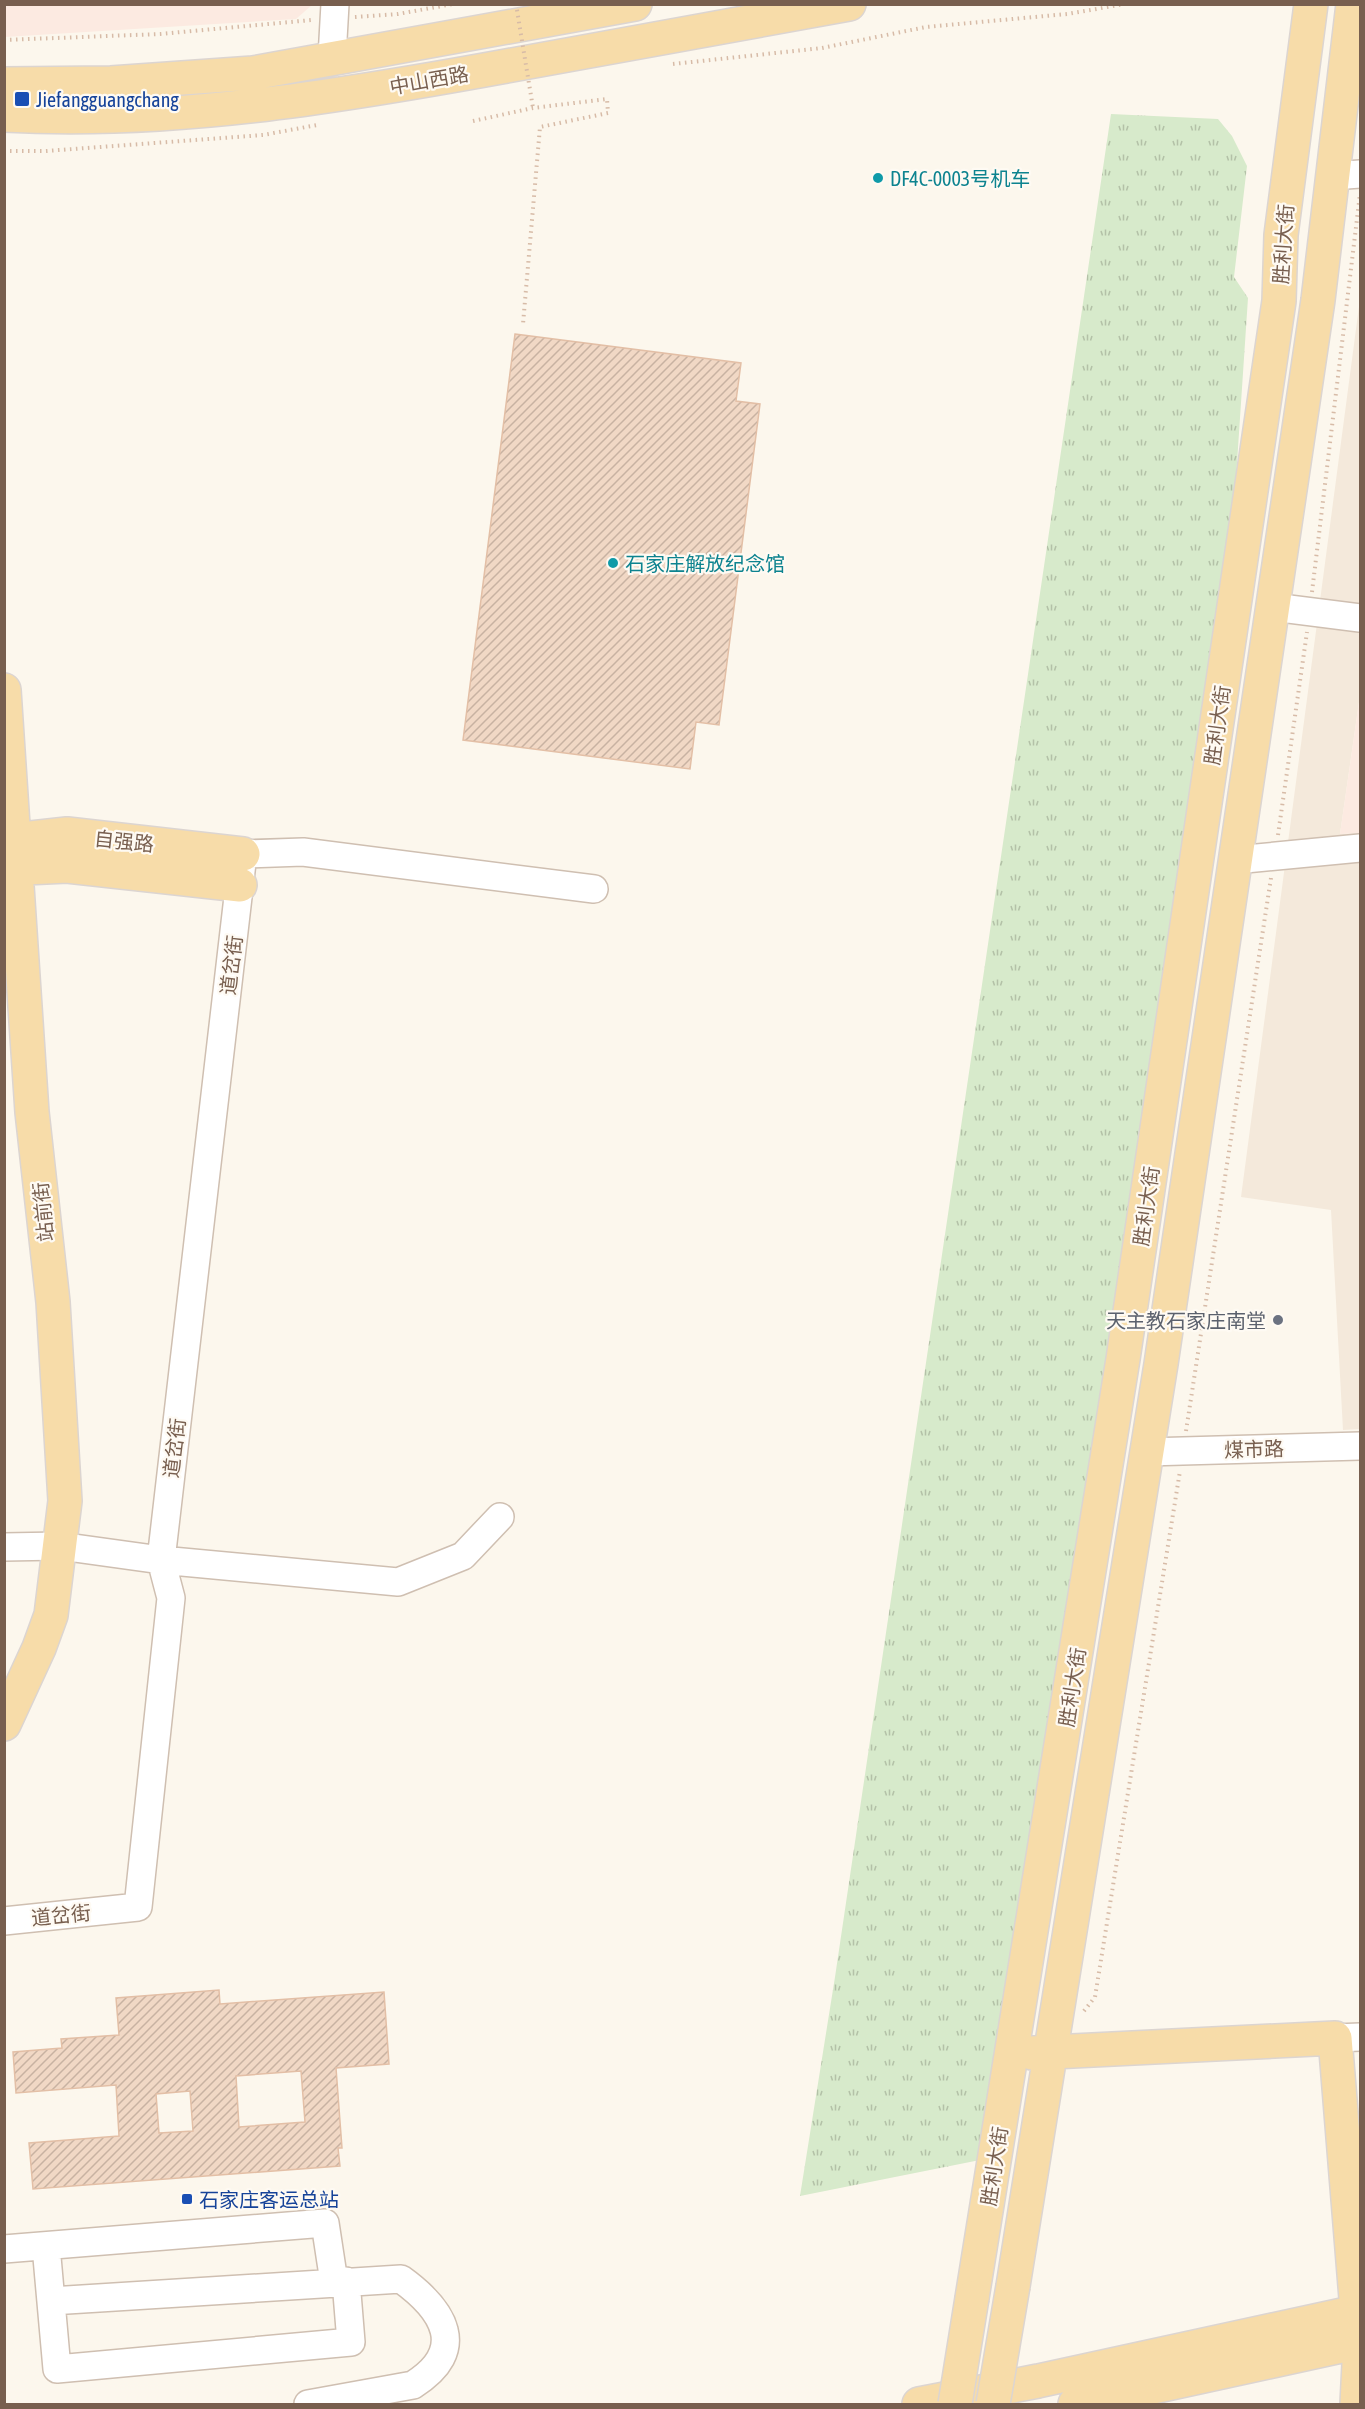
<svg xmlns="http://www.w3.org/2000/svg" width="1365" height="2409" viewBox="0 0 1365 2409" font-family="'Asap Condensed','Noto Sans SC',sans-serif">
<defs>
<pattern id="park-tufts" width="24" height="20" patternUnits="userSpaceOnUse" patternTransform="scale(1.5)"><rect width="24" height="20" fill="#d7eacb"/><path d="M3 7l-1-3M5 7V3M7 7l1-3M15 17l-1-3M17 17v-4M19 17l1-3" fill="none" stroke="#b3c1a7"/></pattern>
<pattern id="building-hatch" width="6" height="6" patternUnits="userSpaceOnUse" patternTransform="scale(1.5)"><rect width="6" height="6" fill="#f1d8c5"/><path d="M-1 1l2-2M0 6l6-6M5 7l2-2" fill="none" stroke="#c8b2a2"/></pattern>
</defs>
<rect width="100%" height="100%" fill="#fcf7ed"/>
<path fill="#f4e9db" d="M1360,299v396l-20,139 20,-1v596l-17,1 -12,-220 -90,-13z"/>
<path fill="#fceae1" d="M5,4h307v1l-16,14 -291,18z
M1360,695v138l-20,1z"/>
<path fill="url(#park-tufts)" d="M1111,114l107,5 14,17 15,30 -13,111 14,21 -17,255 -246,1606 -185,37 35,-219z"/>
<path fill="url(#building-hatch)" stroke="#e3bfa6" stroke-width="1.5" fill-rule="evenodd" d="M515,334l226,29 -5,38 24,3 -41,321 -23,-3 -6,47 -227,-29z
M219,1990l1,14 164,-12 5,72 -53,4 6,80h-4l2,18 -307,23 -4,-46 90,-7 -3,-51 -100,8 -3,-41 49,-4 -1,-9 58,-4 -3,-37zM301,2071l4,51 -66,5 -3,-51zM190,2091l3,40 -34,2 -3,-39z"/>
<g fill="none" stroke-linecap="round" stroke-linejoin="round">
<defs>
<path id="minor" d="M332,57l3,-53
M1332,176l28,-2
M1273,607l87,11
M1235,860l125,-12
M1147,1452l213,-6
M4,1547l56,-1 101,14 237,22 65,-26 37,-39
M4,1921l134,-14 33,-309 -10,-38 82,-706 60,-2 291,37
M1335,2038l25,-1
M46,2246l11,123 294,-27 -5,-61
M4,2249l321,-26 9,59
M51,2301l350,-22c43,31 68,71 12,106l-105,19"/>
<path id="major" d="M4,84l107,-1 142,-10 382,-69
M4,115c168,9 332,-18 497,-48 116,-21 232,-42 348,-63
M4,690l28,422 21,190 12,199 -14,114 -12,33 -35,76
M4,841l63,-7 176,20
M4,869l63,-3 173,19
M1032,2053l303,-15 22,273
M1013,2286l148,-922 157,-1064 35,-296
M972,2298l151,-939 156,-1058 2,-66 30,-231
M919,2404l119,-23 322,-70
M1075,2404l285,-62
M1357,2404l3,-61"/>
</defs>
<use href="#minor" stroke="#cfbfb1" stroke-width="30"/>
<use href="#major" stroke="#dcd5d1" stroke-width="36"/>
<path stroke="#d7bba7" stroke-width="4" stroke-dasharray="1.5 4.5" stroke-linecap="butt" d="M355,17l43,-3 55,-10
M4,40l156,-6 152,-14
M673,64l149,-16 104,-21 141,-13 58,-10
M473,121l60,-13 74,-9 1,14 -68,14 -17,197
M4,151h42l217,-16 54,-10
M1312,592l48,-398
M1278,835l29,-203
M1186,1431l85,-553
M1084,2011l11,-14 85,-526"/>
<use href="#minor" stroke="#fff" stroke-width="27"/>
<use href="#major" stroke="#f7dca9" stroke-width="33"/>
<defs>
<path id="major-bridge" d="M955,2404l17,-106
M993,2404l20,-118"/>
</defs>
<use href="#major-bridge" stroke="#dcd5d1" stroke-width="36" stroke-linecap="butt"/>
<path stroke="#d7bba7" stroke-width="4" stroke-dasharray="1.5 4.5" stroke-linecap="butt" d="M516,4l17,104"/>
<use href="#major-bridge" stroke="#f7dca9" stroke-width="33"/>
</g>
<g fill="#1a4fb4" stroke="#fefaf3" stroke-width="2">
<rect x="14" y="91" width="16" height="16" rx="3"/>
<rect x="181" y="2193" width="12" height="12" rx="3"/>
</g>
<g fill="#0f9aa8" stroke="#fefaf3" stroke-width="2">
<circle cx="878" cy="178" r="6"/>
<circle cx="613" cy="563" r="6"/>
</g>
<circle fill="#6b7280" stroke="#fefaf3" stroke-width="2" cx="1278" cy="1320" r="6"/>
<g text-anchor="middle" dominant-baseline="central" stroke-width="4.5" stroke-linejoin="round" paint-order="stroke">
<g font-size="20" fill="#785f4f" stroke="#fefaf3">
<text transform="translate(429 80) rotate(-10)">中山西路</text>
<text transform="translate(1283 244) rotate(-86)">胜利大街</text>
<text transform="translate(1217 725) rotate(-82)">胜利大街</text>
<text transform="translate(124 841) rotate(6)">自强路</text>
<text transform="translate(231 965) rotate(-83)">道岔街</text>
<text transform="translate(1146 1206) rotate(-82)">胜利大街</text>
<text transform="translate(43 1212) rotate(-96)">站前街</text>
<text transform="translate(174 1448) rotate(-83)">道岔街</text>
<text transform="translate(1254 1449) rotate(-2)">煤市路</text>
<text transform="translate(1072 1687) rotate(-81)">胜利大街</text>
<text transform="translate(61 1915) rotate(-6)">道岔街</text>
<text transform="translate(994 2166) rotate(-81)">胜利大街</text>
</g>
<g font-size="20" fill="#164399" stroke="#fefaf3" text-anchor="start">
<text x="36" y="99">Jiefangguangchang</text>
<text x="199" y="2199">石家庄客运总站</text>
</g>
<g font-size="20" fill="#0d838f" stroke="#fefaf3" text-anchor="start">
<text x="890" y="178">DF4C-0003号机车</text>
<text x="625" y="563">石家庄解放纪念馆</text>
</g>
<g font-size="20" fill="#5b616d" stroke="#fefaf3" text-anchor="end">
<text x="1266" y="1320">天主教石家庄南堂</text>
</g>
</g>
<rect width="1365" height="2409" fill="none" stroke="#785f4f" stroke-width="12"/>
</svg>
